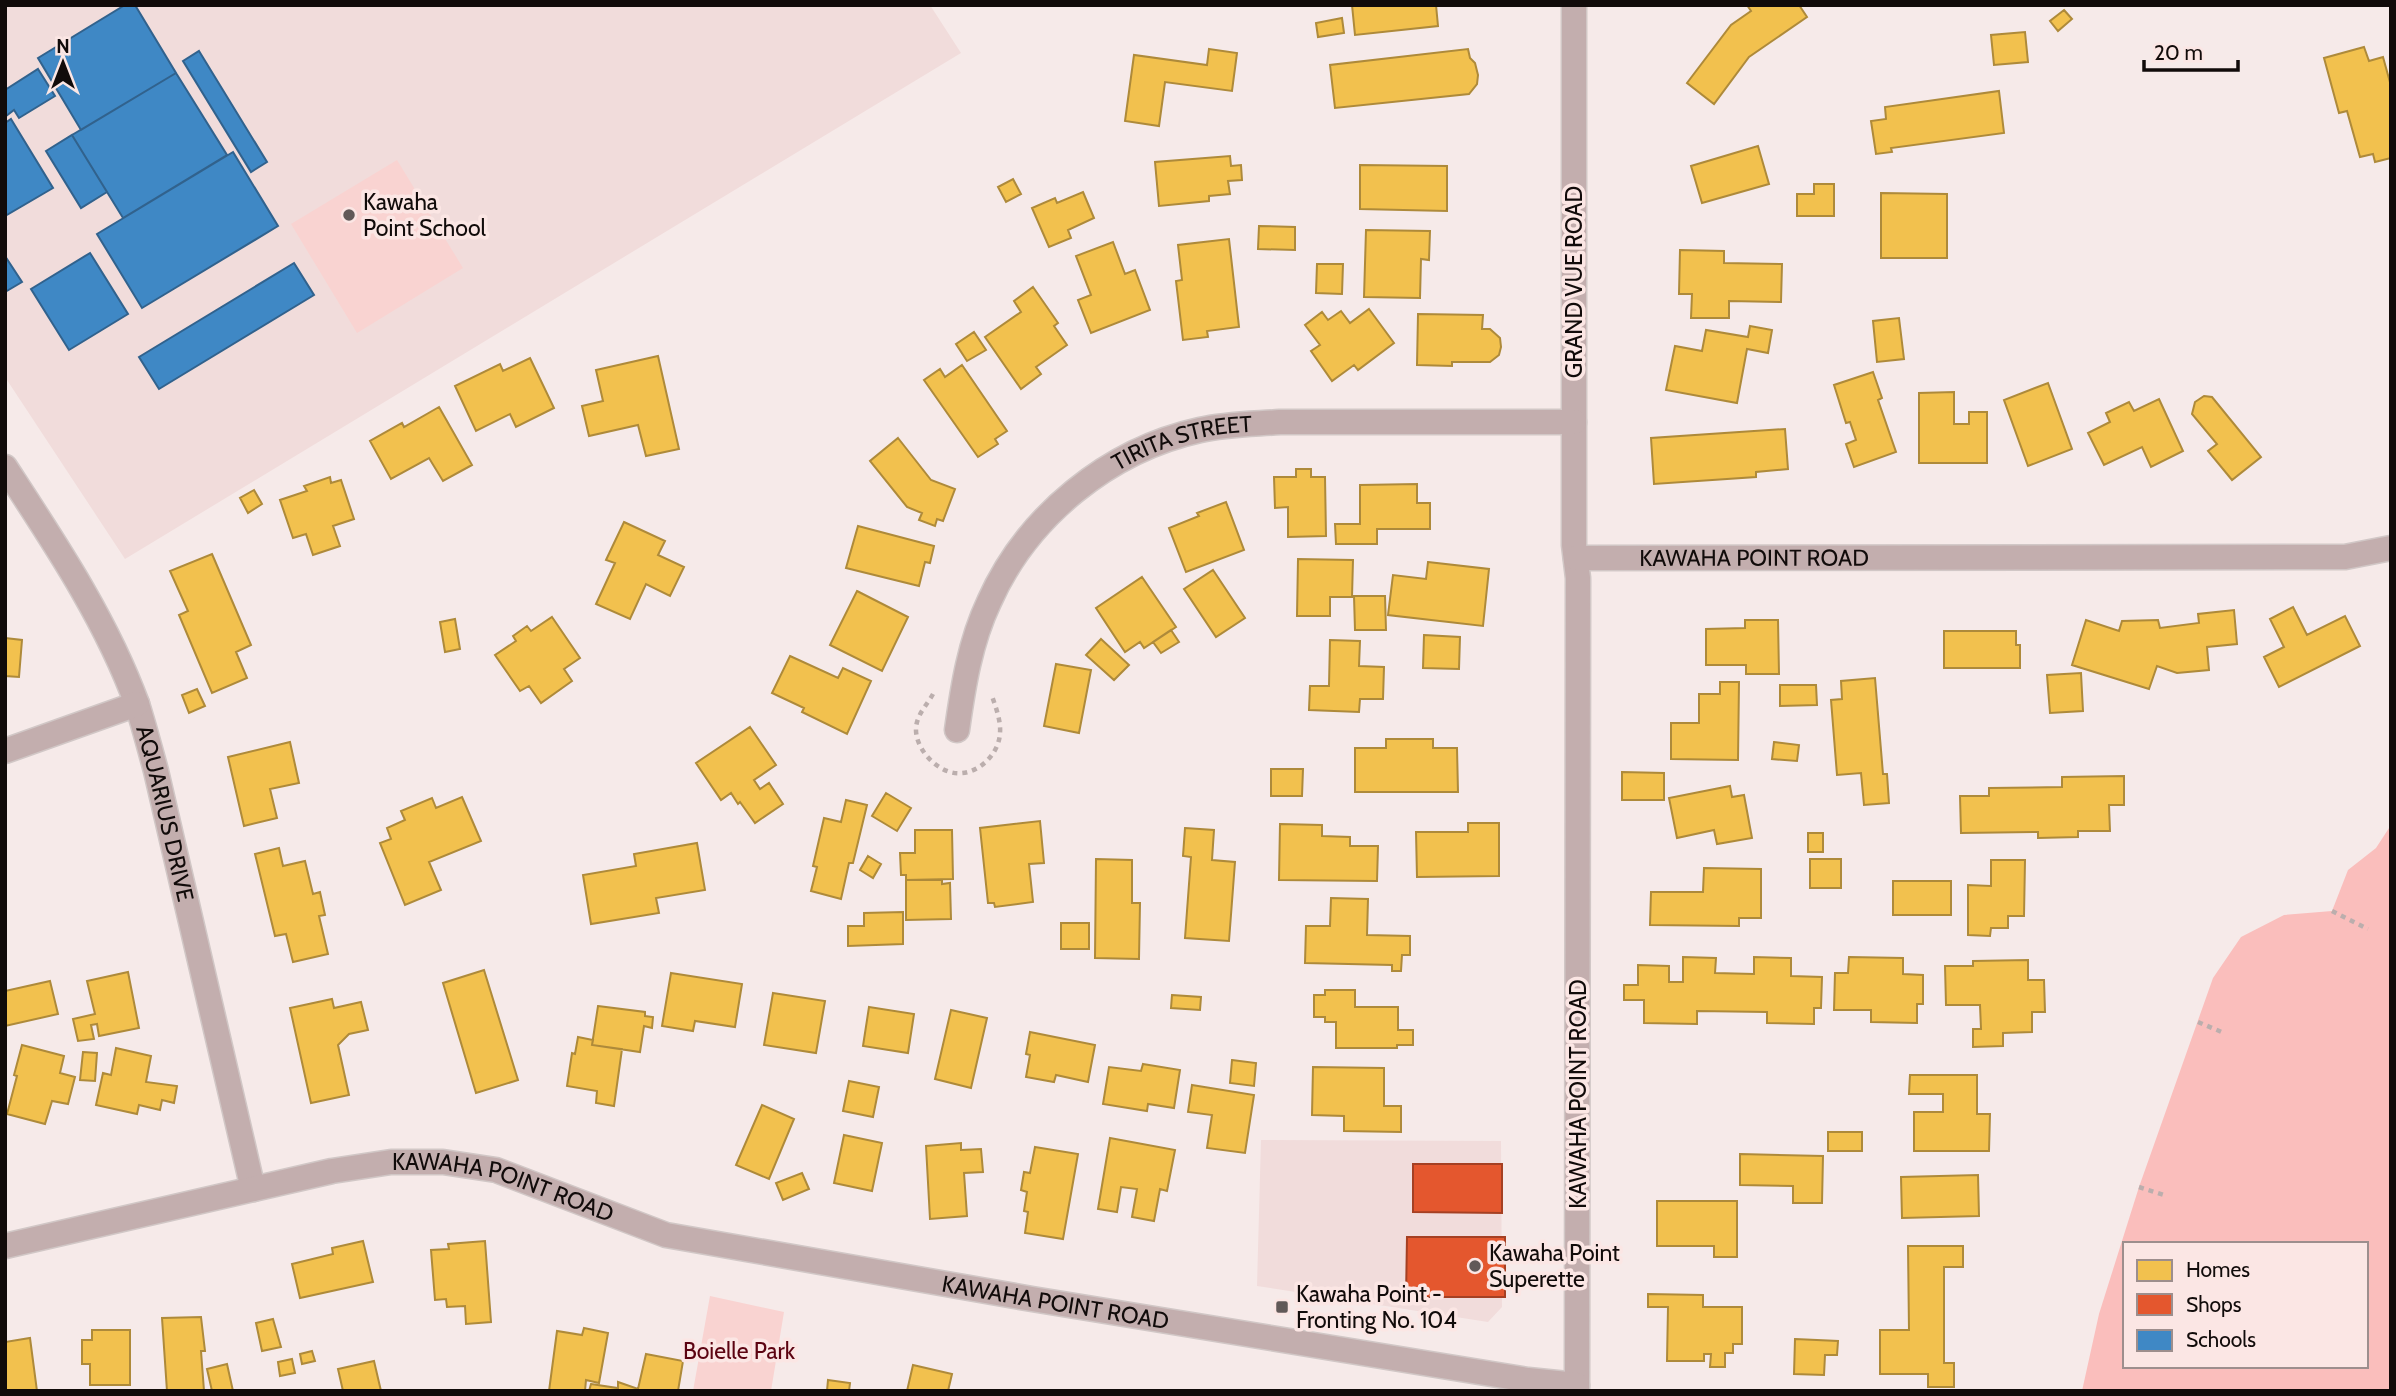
<svg xmlns="http://www.w3.org/2000/svg" width="2396" height="1396" viewBox="0 0 2396 1396" font-family="Cabin,sans-serif">
<rect width="100%" height="100%" fill="#f6eae9"/>
<path fill="#f1dcdb" d="M5,5h925l31,48 -836,506 -120,-182z
M1261,1140l240,1 1,166 -14,15 -231,-36z"/>
<path fill="#f9d3d1" d="M397,160l66,108 -106,65 -66,-109z
M710,1296l74,16 -13,79h-78z"/>
<path fill="#fabebc" fill-rule="evenodd" d="M2391,825v566h-309l17,-77 40,-127 74,-209 28,-41 43,-22 48,-4 16,-41 28,-22zM2125,1244h241v122h-241z"/>
<path fill="#f2c14e" stroke="#ae8a3a" stroke-width="2" d="M1352,5h84l2,21 -83,9z
M1747,5h52l8,12 -58,40 -35,47 -27,-21 44,-58 20,-14z
M2064,10l8,9 -14,12 -8,-10z
M1342,18l2,15 -26,4 -2,-14z
M2025,32l3,30 -34,3 -3,-30z
M2364,47l5,14 14,-4 8,29v72l-16,4 -2,-8 -13,3 -13,-46 -8,2 -15,-55z
M1209,49l28,4 -5,38 -67,-9 -6,44 -34,-5 9,-66 73,10z
M1468,49l2,9 5,5 3,12 -1,9 -8,10 -134,14 -5,-43z
M1999,91l5,42 -113,15 1,4 -16,2 -5,-33 15,-2 -1,-12z
M1758,146l11,38 -67,19 -11,-37z
M1230,156l1,10 10,-1 1,15 -14,1 2,13 -21,2v5l-50,5 -4,-44z
M1360,165l87,1v45l-87,-2z
M1013,179l8,15 -15,8 -8,-15z
M1814,184h20v32h-37v-22h17z
M1083,192l11,26 -26,12 3,8 -22,9 -17,-39 23,-10 2,5z
M1881,193l66,1v64h-66z
M1259,226l36,1v23l-37,-1z
M1366,230l64,1 -1,29 -8,-1 -1,39 -56,-1z
M1229,239l10,88 -32,4 1,6 -25,3 -7,-59 6,-1 -4,-35z
M1113,242l12,32 10,-4 15,40 -59,23 -13,-33 13,-5 -15,-39z
M1680,250l44,1v12l58,1 -1,38 -52,-1v17h-38l1,-24h-13z
M1317,264h26l-1,30 -26,-1z
M1033,287l25,36 -4,3 13,19 -31,22 5,7 -20,15 -36,-52 36,-25 -7,-11z
M1369,309l25,34 -36,27 -4,-5 -22,16 -21,-30 9,-6 -15,-20 17,-13 6,8 13,-9 9,12z
M1418,314l65,1 -1,14h8l10,9 1,9 -2,8 -9,7h-38v4l-35,-1z
M1899,318l5,41 -27,3 -4,-41z
M1750,326l22,4 -4,23 -21,-4 -10,54 -71,-13 9,-44 27,5 4,-21 42,7z
M974,332l12,18 -19,11 -11,-17z
M658,356l21,93 -33,7 -8,-31 -49,11 -7,-30 21,-5 -7,-31z
M530,358l24,50 -38,19 -6,-13 -34,17 -21,-45 45,-22 3,7z
M962,365l45,66 -12,8 3,5 -20,13 -54,-77 16,-11 5,8z
M1873,372l9,26 -4,2 18,52 -42,15 -8,-23 10,-4 -6,-18 -4,1 -12,-38z
M2048,383l24,66 -44,17 -24,-66z
M1954,392v32h15v-12h18v51h-68v-70z
M2204,396l8,1 49,60 -29,23 -24,-29 9,-7 -25,-30 3,-12z
M2159,399l24,52 -32,16 -9,-20 -38,18 -16,-32 22,-11 -4,-9 23,-11 5,9z
M439,407l33,58 -29,16 -14,-23 -38,21 -21,-38 32,-18 2,4z
M1785,429l3,40 -32,3v5l-102,7 -3,-46z
M898,438l33,42 24,9 -12,32 -6,-2 -2,7 -16,-6 3,-7 -15,-6 -37,-46z
M1296,469h15v8h14l1,59 -38,1v-30l-13,1 -1,-31h22z
M330,477l1,6 10,-3 13,39 -21,7 7,20 -27,9 -7,-21 -13,4 -13,-38 27,-9 -3,-5z
M1417,484v19h13v26h-53v15h-41l-1,-20h25v-39z
M254,490l8,14 -14,9 -8,-15z
M1226,502l18,48 -58,22 -17,-44 30,-12 -2,-3z
M624,522l41,19 -7,14 26,12 -14,29 -24,-12 -16,35 -34,-15 19,-41 -9,-3z
M858,526l76,20 -4,17 -5,-1 -6,24 -73,-18z
M212,554l39,91 -15,7 11,26 -35,15 -33,-78 9,-4 -18,-40z
M1298,559l55,1 -1,37h-22v19h-33z
M1428,562l61,7 -6,57 -95,-11 5,-40 33,4z
M1213,570l32,48 -29,19 -32,-48z
M1142,577l34,50 -32,21 -4,-6 -15,10 -29,-44z
M857,591l51,26 -26,54 -52,-26z
M1354,596h31l1,34h-31z
M2293,607l14,28 38,-19 15,30 -81,41 -15,-30 20,-10 -14,-28z
M2234,610l3,34 -30,3 2,23 -32,3 -20,-7 -8,23 -77,-24 14,-45 33,11 3,-10 36,-1 2,8 39,-5 -1,-9z
M552,617l28,41 -16,11 8,12 -31,22 -12,-17 -9,5 -25,-36 21,-14 -3,-5 14,-10 4,5z
M455,619l5,30 -15,3 -5,-30z
M1745,620h33l1,54h-33v-9h-40v-36l39,-1z
M1171,630l8,12 -18,11 -8,-11z
M1944,631h72v14h4v23h-76z
M1424,635l36,2 -1,32 -36,-1z
M5,638l17,2 -3,37 -14,-1z
M1101,639l28,26 -15,15 -28,-25z
M1330,640l30,1 -1,25 25,1 -1,32h-23l-1,13 -50,-2 1,-24h19z
M790,656l48,22 5,-10 28,13 -24,53 -45,-22 2,-4 -32,-15z
M1056,664l35,6 -12,63 -35,-7z
M2081,673l2,38 -33,2 -3,-38z
M1875,678l8,96h4l2,29 -25,2 -3,-32 -24,2 -6,-75 11,-1 -1,-18z
M1720,682h19l-1,78 -67,-1v-36h28v-29h21z
M1780,685h36l1,20 -37,1z
M197,689l8,17 -16,7 -7,-18z
M750,727l26,38 -22,15 6,9 9,-6 14,21 -28,19 -15,-21 -2,2 -7,-11 -10,7 -25,-37z
M1386,739h47v9h24l1,44h-103v-44h31z
M290,742l9,41 -29,6 7,29 -33,8 -16,-69z
M1774,742l25,3 -2,16 -25,-2z
M1271,769h32l-1,27h-31z
M1622,772l42,1v27h-42z
M2124,776v29h-15l1,26h-32v6l-40,1v-6l-77,1 -1,-37h29v-8l73,-1v-10z
M1730,786l2,11 12,-2 8,43 -35,6 -3,-14 -37,8 -8,-40z
M886,793l25,15 -14,23 -25,-15z
M462,797l19,44 -52,21 12,28 -36,15 -25,-62 11,-4 -4,-11 18,-8 -4,-9 31,-13 4,10z
M846,800l21,5 -14,58h-4l-8,36 -30,-8 6,-24 -4,-1 11,-48 17,4z
M1040,821l4,42 -15,1 4,38 -38,5 -1,-4h-6l-8,-75z
M1468,823h31v53l-82,1 -1,-45h52z
M1280,824l42,1v11l28,1v9h28l-1,35 -98,-1z
M1185,828l29,2 -2,30 23,2 -6,79 -44,-3 6,-81 -8,-1z
M915,830h37l1,49 -47,1v-5h-5l-1,-22h15z
M1808,833h15v19h-15z
M697,843l8,47 -49,8 3,15 -68,11 -8,-49 53,-9 -2,-12z
M279,848l4,18 22,-5 8,33 7,-2 5,23 -6,1 9,38 -35,8 -7,-28 -11,2 -20,-82z
M868,856l13,8 -8,14 -13,-8z
M1096,859l36,1v43h8l-1,56 -44,-1z
M1810,859h31v29h-31z
M1991,860h34l-1,56h-16v12h-17l-1,8 -22,-1v-50l23,1z
M1704,868l57,1v49h-22v8l-89,-1 1,-33h52z
M906,880h36v4l8,-1 1,36 -45,1z
M1893,881h58v34h-58z
M1331,898l37,1 -1,36 43,1v19h-8l-1,16h-9v-6l-87,-2 1,-37h24z
M903,912v32l-55,2v-20h16v-13z
M1061,923h28v26h-28z
M1683,957l33,1 -1,15 39,1v-17l37,1v18l31,1 -1,31h-7v16l-47,-1v-11l-70,-1v13l-53,-1v-23h-20v-15h14v-20l31,1v16h14z
M1849,957l54,1v16l20,1v29h-6v19l-46,-1v-12h-37l1,-37h13z
M2028,960v20h16l1,32h-13v20l-29,1v13l-30,1v-18h8l-1,-24h-34l-1,-39h28v-5z
M484,970l34,110 -42,13 -33,-110z
M128,972l11,56 -40,8 -2,-12 -6,1 3,14 -16,2 -5,-22 22,-5 -8,-33z
M671,973l71,11 -7,43 -40,-6 -2,10 -31,-5z
M50,981l8,33 -53,12v-35z
M1325,990h30v17h43v23h15v15h-16v3h-61v-26h-11v-5h-11v-22h11z
M773,993l52,8 -9,52 -52,-8z
M1172,995l29,2 -1,13 -29,-2z
M332,999l2,9 27,-6 7,28 -19,4 -11,11 11,50 -38,8 -21,-95z
M598,1006l47,6v4l8,1 -1,11 -8,-2 -4,26 -48,-7z
M869,1007l45,7 -6,39 -45,-7z
M951,1010l36,8 -16,70 -36,-9z
M1030,1032l65,13 -7,37 -32,-7 -2,7 -28,-5 4,-22 -4,-1z
M578,1037l15,3 -1,5 30,4 -8,57 -18,-3 1,-12 -30,-5 5,-33 3,1z
M22,1045l42,11 -4,17 15,4 -7,27 -16,-3 -7,23 -38,-10 10,-38 -3,-1z
M116,1048l35,8 -5,26 31,4 -3,17 -12,-3 -2,10 -21,-5 -2,9 -41,-9 7,-32 8,2z
M83,1052l14,1 -2,28 -15,-1z
M1232,1060l24,3 -2,23 -24,-3z
M1143,1064l37,6 -6,38 -26,-4 -1,7 -44,-7 6,-37 32,4z
M1313,1067l71,1v38h17v26l-57,-1v-15l-32,-1z
M1910,1075h67v39h13l-1,37h-75v-39h29v-18h-34z
M849,1081l30,6 -6,30 -30,-6z
M1192,1085l62,10 -9,58 -38,-5 5,-33 -24,-3z
M762,1105l32,14 -25,60 -33,-14z
M1828,1132h34v19h-34z
M844,1135l38,8 -10,48 -38,-8z
M1110,1138l65,12 -8,41 -7,-2 -6,32 -22,-4 5,-28 -16,-2 -4,25 -19,-3z
M961,1143v7l20,-1 2,23 -19,1 3,43 -37,3 -4,-73z
M1035,1147l43,7 -15,85 -38,-6 3,-21 -4,-1 3,-19 -6,-2 3,-18 6,1z
M1740,1154l83,2 -1,47h-29v-17l-53,-1z
M802,1173l7,16 -26,11 -7,-17z
M1978,1175l1,41 -77,2 -1,-41z
M1657,1201h80v56h-23v-11h-57z
M363,1241l10,41 -73,16 -8,-34 41,-10 -1,-6z
M485,1241l6,81 -25,2 -1,-18 -18,1 -1,-8 -11,1 -4,-50 18,-1 -1,-5z
M1908,1246h55v21h-19v96h10v24h-26v-13h-48v-44h29z
M1648,1294l55,1v12h39v37h-9v9h-8v14h-15l1,-13h-7v7h-37l1,-54h-20z
M201,1317l4,34h-4l3,40h-37l-5,-73z
M273,1319l8,28 -19,4 -6,-28z
M584,1328l24,5 -9,50 -13,-3 -1,11h-36l8,-60 25,4z
M92,1330h38v55h-40v-21h-8v-24h10z
M30,1338l7,53h-32v-49z
M1795,1339l43,2 -1,14h-12l-1,20 -30,-1z
M312,1351l3,10 -13,3 -2,-10z
M646,1354l37,7 -5,30h-60v-9l20,7z
M292,1359l3,14 -15,3 -2,-14z
M374,1361l7,30h-38l-5,-22z
M227,1364l6,27h-21l-5,-22z
M913,1365l39,9 -4,17h-41z
M828,1380l22,3 -1,8h-22z
M591,1384l26,4 1,3h-29z"/>
<path fill="#e4572e" stroke="#a54023" stroke-width="2" d="M1413,1164h89v49l-89,-1z
M1407,1237h98v60h-99z"/>
<path fill="#3f88c5" stroke="#31628d" stroke-width="2" d="M125,5h10l41,68 -95,57 -43,-72z
M199,51l68,111 -16,10 -68,-111z
M38,69l17,27 -36,22 -5,-8 -8,6 -1,-26z
M176,73l51,82 -104,63 -51,-83z
M11,119l42,69 -48,28v-93z
M72,135l35,57 -26,16 -35,-57z
M233,152l45,74 -136,82 -45,-74z
M90,253l38,61 -59,36 -38,-61z
M5,256l17,26 -17,10z
M294,263l20,32 -155,94 -20,-32z"/>
<g fill="none" stroke-linecap="round" stroke-linejoin="round">
<defs>
<g id="street">
<path d="M1574,5v540l4,33 -1,813"/>
<path id="s1" d="M5,467c49,75 101,152 132,237 7,22 13,45 19,67l97,418"/>
<path id="s2" d="M1576,558l769,-1 46,-9"/>
<path id="s3" d="M957,730c6,-43 13,-88 32,-128 38,-86 120,-152 211,-172 26,-6 53,-6 80,-8h294"/>
<path d="M5,751l132,-47"/>
<path id="s4" d="M5,1246l327,-75 59,-9h52l53,8 170,65 366,64 496,81 49,5"/>
</g>
</defs>
<use href="#street" stroke="#d1c7c6" stroke-width="27"/>
<path stroke="#bbaead" stroke-width="4.5" stroke-dasharray="5 5" stroke-linecap="butt" d="M933,694c-6,11 -16,20 -17,34 -1,19 17,39 34,44 24,7 49,-16 50,-39 1,-12 -4,-25 -8,-37
M2332,911l36,18
M2198,1022l26,11
M2139,1187l25,8"/>
<use href="#street" stroke="#c3aeae" stroke-width="24"/>
</g>
<g fill="#615958" stroke="#fbe6e4" stroke-width="2.5">
<circle cx="349" cy="215" r="7"/>
<circle cx="1475" cy="1266" r="7"/>
<rect x="1275" y="1300" width="14" height="14" rx="3.5"/>
</g>
<g text-anchor="middle" dominant-baseline="central" stroke-width="7" stroke-linejoin="round" paint-order="stroke">
<g font-size="23" fill="#110b0a" stroke="#fbe6e4" text-anchor="start">
<text x="363" y="202">Kawaha<tspan x="363" dy="26">Point School</tspan></text>
<text x="1489" y="1253">Kawaha Point<tspan x="1489" dy="26">Superette</tspan></text>
<text x="1296" y="1294">Kawaha Point -<tspan x="1296" dy="26">Fronting No. 104</tspan></text>
</g>
<g font-size="23" fill="#110b0a" stroke="#fbe6e4">
<text transform="translate(1574 282) rotate(-90)">GRAND VUE ROAD</text>
<text stroke="none"><textPath href="#s3" startOffset="394">TIRITA STREET</textPath></text>
<text stroke="none"><textPath href="#s2" startOffset="178">KAWAHA POINT ROAD</textPath></text>
<text stroke="none"><textPath href="#s1" startOffset="385">AQUARIUS DRIVE</textPath></text>
<text transform="translate(1578 1094) rotate(-90)">KAWAHA POINT ROAD</text>
<text stroke="none"><textPath href="#s4" startOffset="511">KAWAHA POINT ROAD</textPath></text>
<text stroke="none"><textPath href="#s4" startOffset="1078">KAWAHA POINT ROAD</textPath></text>
</g>
<g font-size="23" fill="#5c0311" stroke="#fbe6e4">
<text x="739" y="1351">Boielle Park</text>
</g>
</g>
<rect width="2396" height="1396" fill="none" stroke="#110b0a" stroke-width="14"/>
<rect x="2123" y="1242" width="245" height="126" fill="#fbe6e4" stroke="#9d8e8d" stroke-width="2"/>
<rect x="2137" y="1260" width="35" height="21" fill="#f2c14e" stroke="#9d8e8d" stroke-width="2"/>
<text x="2186" y="1277" font-size="21" fill="#110b0a">Homes</text>
<rect x="2137" y="1294" width="35" height="21" fill="#e4572e" stroke="#9d8e8d" stroke-width="2"/>
<text x="2186" y="1312" font-size="21" fill="#110b0a">Shops</text>
<rect x="2137" y="1330" width="35" height="21" fill="#3f88c5" stroke="#9d8e8d" stroke-width="2"/>
<text x="2186" y="1347" font-size="21" fill="#110b0a">Schools</text>
<g transform="translate(63 63)" stroke="#fbe6e4" stroke-width="5" paint-order="stroke">
<path d="M0-5L12 26L0 18L-12 26Z" fill="#110b0a"/>
<text y="-10" font-size="19" font-weight="bold" text-anchor="middle" fill="#110b0a">N</text>
</g>
<path d="M2144 60v10h94v-10" fill="none" stroke="#110b0a" stroke-width="3.5"/>
<text x="2154" y="60" font-size="21" fill="#110b0a" stroke="#fbe6e4" stroke-width="5" paint-order="stroke">20 m</text>
</svg>
